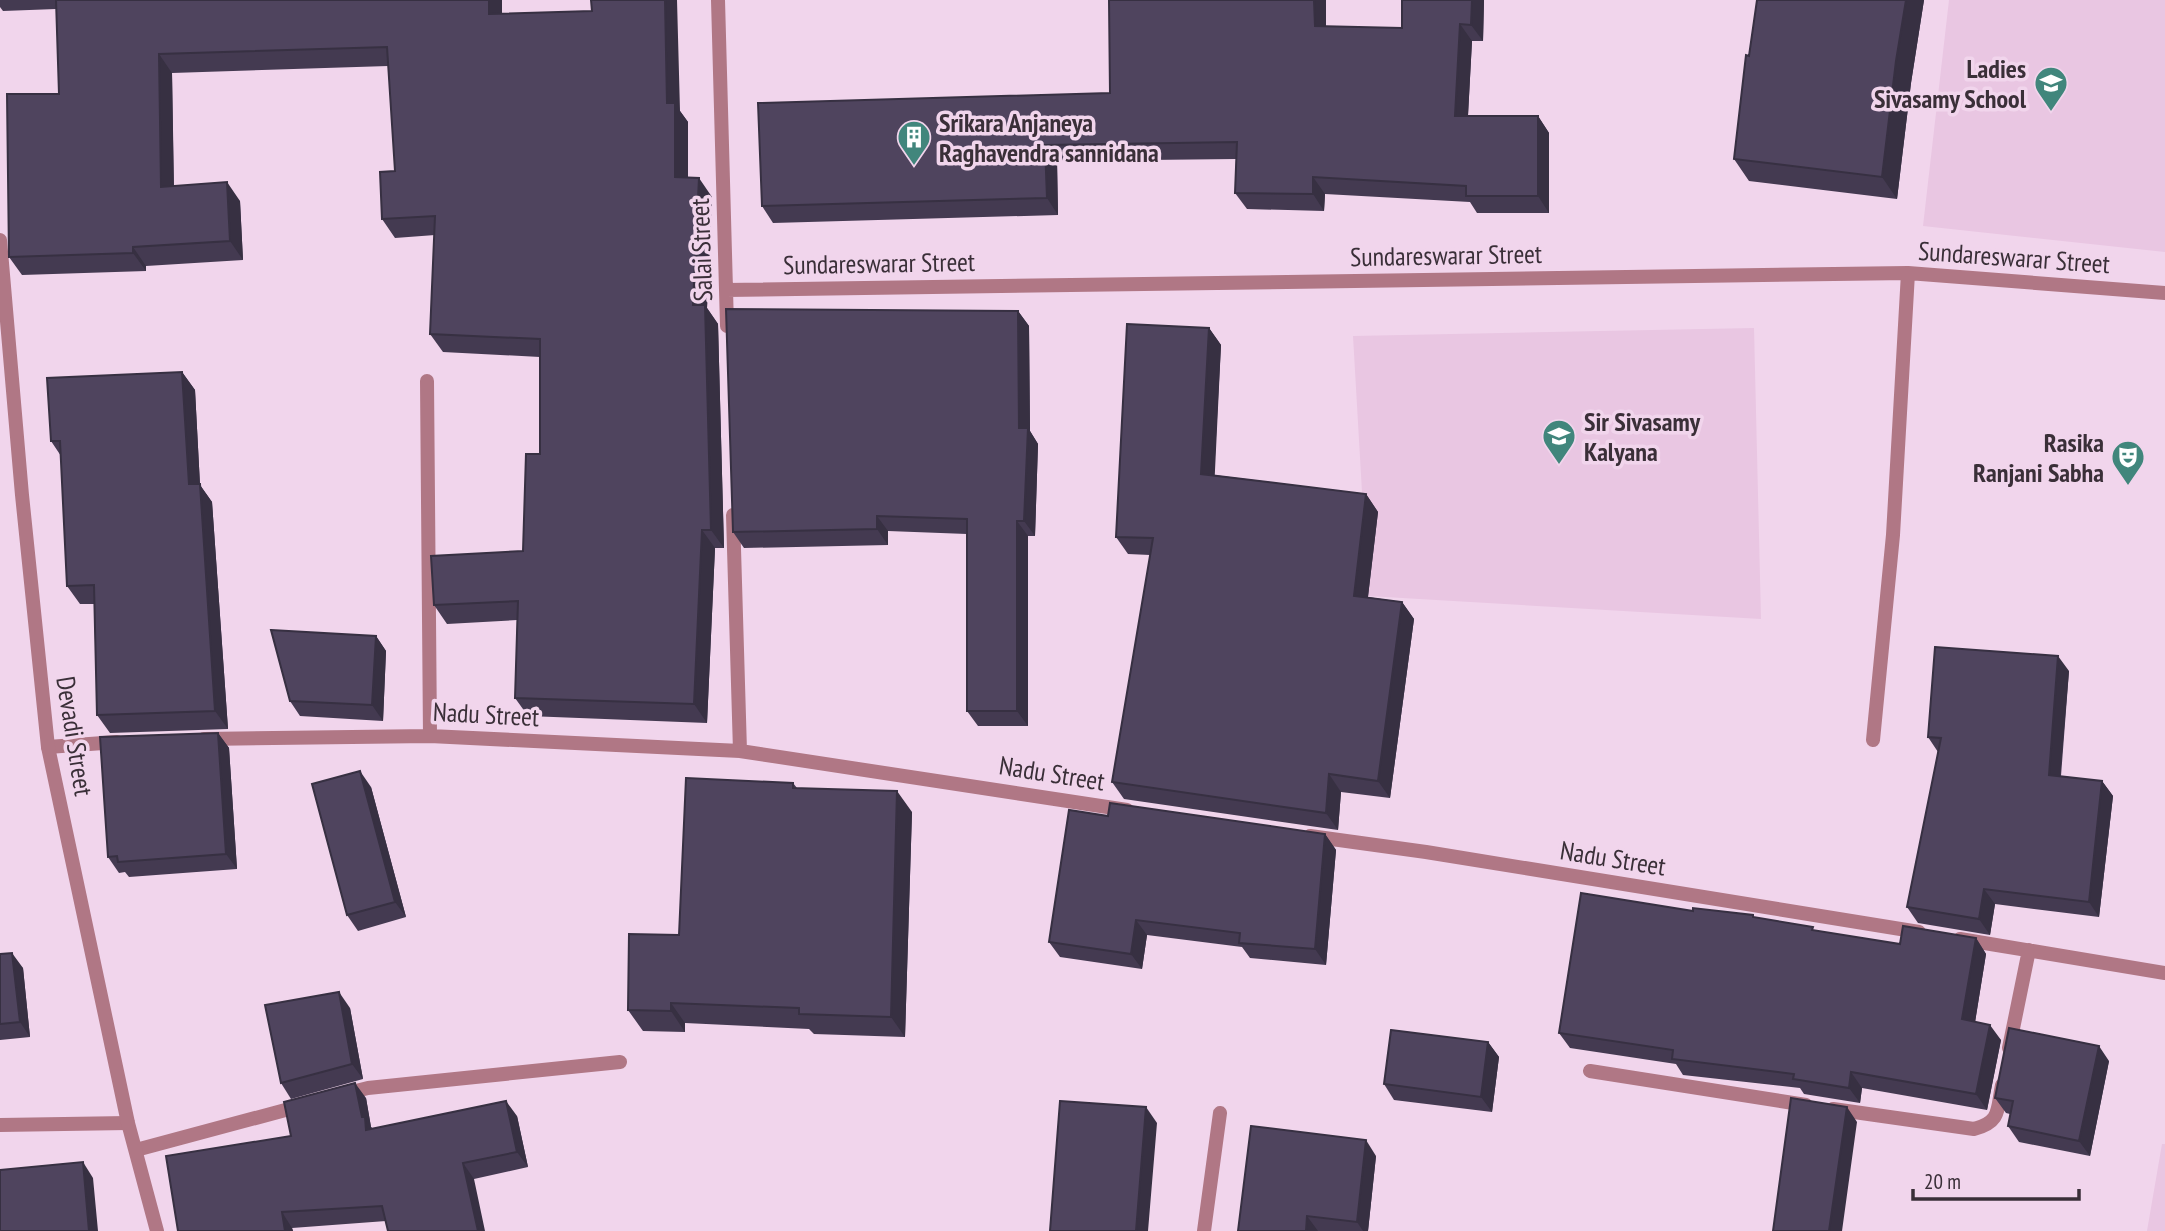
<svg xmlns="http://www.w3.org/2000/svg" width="2165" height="1231" viewBox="0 0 2165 1231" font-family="'PT Sans Narrow',sans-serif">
<rect width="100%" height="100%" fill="#f1d5ec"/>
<path fill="#e9c6e2" d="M1949,0h216v252l-242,-26z
M1754,328l7,291 -393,-23 -15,-260z
M2162,1144h3v87h-18z"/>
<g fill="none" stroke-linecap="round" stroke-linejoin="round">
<path stroke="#b07785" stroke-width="14" d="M718,0l9,326
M726,290l1182,-17 257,20
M427,381l3,355
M733,515l7,236
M204,739l226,-3 310,15 387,59
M1873,740l20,-205 15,-262
M48,747l69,-5
M1310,836l116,16 493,80
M1960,939l205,34
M2009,1048l20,-98
M1590,1071l216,34
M344,1094l24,-6 252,-26
M1833,1109l141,20c27,-7 23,-19 28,-44
M0,1125l128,-2
M136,1150l168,-45
M1204,1231l16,-118"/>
<path stroke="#b07785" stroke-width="14" d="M0,240l22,255 26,252 80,376 29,108"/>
</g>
<path fill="#443a51" d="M0,0h502v13l178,98 8,11v56l24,19 -5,111 11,16 6,224h-9l-8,175 -179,-7 -13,-18 2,-78 -70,4 -13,-19 89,-54 17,-97v-97l-97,-5 -13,-18 5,-99 -40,3 -13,-19 13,-48 -7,-105 -216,7 2,113 66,15 3,59 -97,6v5l-124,4 -13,-18 50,-163 -3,-85 -53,2 -3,-4z
M1402,0h82l-1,41h-11l-4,75h70l11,17v80h-72l-7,-11 -145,-8 -1,17 -77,-2 -12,-16 1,-34 -179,2 1,54 -285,8 -11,-17 348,-113 216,-67 76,2z
M1757,0h167l-13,83 -14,116 -148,-18 -15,-22z
M1018,311l11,15 1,105 8,13 -3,92h-7v190h-50l-11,-15v-177l-79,-3v14l-144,3 -11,-16z
M1209,328l12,17 -7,130 152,19 12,18 -10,85 34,5 12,17 -24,179 -49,-6 -3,38 -214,-31 -12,-17 38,-227 -22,-1 -12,-17z
M182,372l13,18 5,95 12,17 16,227 -118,4 -13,-18 -3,-111h-14l-13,-18 -6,-130 -10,-15z
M376,636l10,15 -3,70 -83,-5 -10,-15z
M2069,671l-8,105 41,5 11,15 -14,121 -104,-13 -5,31 -72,-12 -11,-16 31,-155 -10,-15z
M218,733l11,15 8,121 -108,8 -4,-5 -6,1 -11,-16z
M793,783l4,5 115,24 -7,225 -91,-3 -5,-5 -124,-6v9l-42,-1 -15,-21 51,-75z
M371,787l35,130 -48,14 -11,-16z
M1108,816l217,18 11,16 -10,115 -76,-7 -8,-11 -95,-12 -5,34 -82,-12 -11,-15z
M1693,911l60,4 2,3 60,13 85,13 76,-6 10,16 -11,68 26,18 -14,70 -125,-22 -2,15 -56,-9 -4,-6 -117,-13 -7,-11 -106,-16 -11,-15z
M0,954l23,14 7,69 -30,3z
M350,1008l13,71 -72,20 -10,-16z
M1488,1042l11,15 -7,55 -98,-12 -10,-16z
M2109,1061l-19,95 -71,-14 -11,-16 2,-12 -4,-1 -11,-15z
M366,1098l5,29 2,2 144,-13 11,51 -54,12 -88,42 -94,7 1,3h-115l113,-95z
M1376,1156l-8,75h-130z"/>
<path fill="#373042" d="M489,0h13v32l-13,-18z
M665,0h12l3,111 8,11v74l-13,-19 -8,-74z
M1314,0h12v42l-11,-16z
M1472,0h12l-1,41 -12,-16z
M1906,0h18l-13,83 -14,116 -15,-22 14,-116z
M1460,24l12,17 -5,92 -12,-17z
M159,54l13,19 2,132 -13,-18z
M1538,116l11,17v80l-11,-17z
M1045,145l12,16 1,54 -11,-17z
M1313,177l12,17 -1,17 -11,-17z
M699,178l13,19 -5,111 11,16 6,224 -13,-18 -18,-225z
M227,182l13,19 3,59 -13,-19z
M133,247l13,19v5l-13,-18z
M1018,311l11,15 1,105 8,13 -3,92 -11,-15 -5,-93z
M1209,328l12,17 -7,146 -13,-17z
M182,372l13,18 5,95 12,17 16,227 -13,-18 -26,-227z
M1366,494l12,18 -12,101 -12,-17z
M877,516l11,15v14l-11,-16z
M1017,521l11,15v190l-11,-15z
M702,530l13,18 -8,175 -13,-19z
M1402,602l12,17 -24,179 -12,-17z
M376,636l10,15 -3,70 -11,-16z
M2058,656l11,15 -10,119 -10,-15z
M218,733l11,15 8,121 -11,-15z
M360,771l11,16 35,130 -11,-15z
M1329,774l12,18 -3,38 -12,-17z
M2102,781l11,15 -14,121 -10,-15z
M897,791l15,21 -7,225 -14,-20z
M1325,834l11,16 -10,115 -11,-16z
M1984,889l11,15 -5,31 -11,-16z
M1136,920l11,15 -5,34 -11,-15z
M1976,938l10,16 -13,81 -11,-16z
M12,953l11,15 7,69 -10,-15z
M339,992l11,16 13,71 -11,-15z
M671,1003l14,20v9l-14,-21z
M1990,1025l11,15 -14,70 -11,-16z
M1488,1042l11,15 -7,55 -11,-15z
M2099,1046l10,15 -19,95 -11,-15z
M1851,1072l11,16 -2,15 -11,-15z
M355,1083l11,15 5,29 5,6 -10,-3 -4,-13z
M506,1101l11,15 11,51 -11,-15z
M1146,1107l11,16 -9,108h-12z
M1847,1107l10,15 -15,109h-13z
M1366,1140l10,16 -8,75h-5l-6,-9z
M83,1162l10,16 5,53h-9z
M463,1163l11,16 11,52h-7z
M282,1212l10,16 1,3h-8z
M1307,1216l11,15h-12z"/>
<path fill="#4f445e" stroke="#373042" stroke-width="2" d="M56,0h433v14l103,-3 -1,-11h74l2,103h8v74l24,1 -6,127h12l6,225h-9l-8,174 -179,-6 3,-97 -84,4 -3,-49 92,-5 3,-97h14v-115l-110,-5 5,-118 -53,3 -2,-47 15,-1 -8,-124 -228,7 2,133 66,-5 3,59 -97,6v6l-124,4 -2,-163h52z
M1109,0h205l1,26 87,2v-28h70l-1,25 -11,-1 -5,92h83v80h-72v-10l-153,-9v17l-78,-1 2,-51 -192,3 2,53 -285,8 -4,-103 352,-10z
M1757,0h149l-10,61 -14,116 -148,-18 12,-104 3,1z
M726,309l292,2 1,117h9l-4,93h-7v190h-50v-192l-90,-3v13l-144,3z
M1127,324l82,4 -8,146 165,20 -12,102 48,6 -24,179 -49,-7 -3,39 -214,-31 41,-244 -37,-1z
M182,372l7,112h11l15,227 -118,4 -3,-130 -27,1 -7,-145h-9l-4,-63z
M271,630l105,6 -4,69 -82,-4z
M1935,647l123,9 -9,119 53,6 -13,121 -105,-13 -5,30 -72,-12 34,-169 -13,-1z
M218,733l8,121 -108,8 -1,-6 -9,1 -8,-120z
M360,771l35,131 -48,13 -35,-131z
M686,778l107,5v5l104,3 -6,226 -92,-3v-6l-128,-5v8l-43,-1 1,-76 50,1z
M1110,803l215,31 -10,115 -76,-6 1,-10 -104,-13 -5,34 -82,-12 20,-132 39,6z
M1581,893l112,18v-3l60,7v2l60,10 -1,3 88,14 3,-18 73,12 -14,81 28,6 -14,69 -125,-22 -2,16 -56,-9 1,-5 -122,-15 1,-9 -114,-17z
M12,953l8,69 -20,2v-70z
M339,992l13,72 -71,19 -16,-78z
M2009,1028l90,18 -20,95 -71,-15 5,-25 -18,-3z
M1391,1030l97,12 -7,55 -97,-13z
M355,1083l7,34h3l1,13 140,-29 11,51 -54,11 15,68h-90l-6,-25 -100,6 3,19h-107l-12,-75 125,-20 -7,-34z
M1791,1098l56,9 -18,124h-56z
M1060,1101l86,6 -10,124h-86z
M1251,1126l115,14 -9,82 -50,-6 -1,15h-68z
M83,1162l6,69h-89v-61z"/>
<defs>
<symbol id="school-pin" viewBox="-11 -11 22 30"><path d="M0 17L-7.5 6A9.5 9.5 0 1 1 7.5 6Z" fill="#41867c" stroke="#f1d5ec"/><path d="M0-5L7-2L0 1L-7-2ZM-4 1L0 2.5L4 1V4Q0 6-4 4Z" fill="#fff"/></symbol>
<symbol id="building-pin" viewBox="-11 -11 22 30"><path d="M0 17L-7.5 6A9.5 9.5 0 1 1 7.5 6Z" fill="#41867c" stroke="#f1d5ec"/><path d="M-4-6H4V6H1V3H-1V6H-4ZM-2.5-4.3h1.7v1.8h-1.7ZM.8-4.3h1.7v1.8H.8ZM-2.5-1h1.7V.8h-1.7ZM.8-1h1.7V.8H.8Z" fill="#fff"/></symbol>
<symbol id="theatre-pin" viewBox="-11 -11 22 30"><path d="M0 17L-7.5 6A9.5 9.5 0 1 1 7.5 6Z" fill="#41867c" stroke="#f1d5ec"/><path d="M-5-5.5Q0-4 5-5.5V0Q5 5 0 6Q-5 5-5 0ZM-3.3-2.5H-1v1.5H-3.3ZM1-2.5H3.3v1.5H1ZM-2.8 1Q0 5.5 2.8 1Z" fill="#fff"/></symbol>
</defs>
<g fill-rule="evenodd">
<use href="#school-pin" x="2032" y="64" width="38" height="52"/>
<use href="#building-pin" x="895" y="118" width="38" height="52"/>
<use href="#school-pin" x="1540" y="417" width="38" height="52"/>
<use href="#theatre-pin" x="2109" y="438" width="38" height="52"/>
</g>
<g text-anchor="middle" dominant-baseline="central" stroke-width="7" stroke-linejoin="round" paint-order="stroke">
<g font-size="26" font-weight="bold" fill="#3a2f38" stroke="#f1d5ec" text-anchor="end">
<text x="2026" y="68">Ladies<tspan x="2026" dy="30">Sivasamy School</tspan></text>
<text x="939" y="122" text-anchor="start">Srikara Anjaneya<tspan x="939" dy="30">Raghavendra sannidana</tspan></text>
<text x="1584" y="421" text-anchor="start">Sir Sivasamy<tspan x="1584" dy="30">Kalyana</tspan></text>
<text x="2104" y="442">Rasika<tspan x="2104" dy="30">Ranjani Sabha</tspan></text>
</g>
<g font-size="26" fill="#3a2f38" stroke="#f1d5ec">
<text transform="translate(701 250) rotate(-92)">Salai Street</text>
<text transform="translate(1446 255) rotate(-1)">Sundareswarar Street</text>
<text transform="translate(2014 257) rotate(4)">Sundareswarar Street</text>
<text transform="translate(879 263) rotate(-1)">Sundareswarar Street</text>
<text transform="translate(486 714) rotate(3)">Nadu Street</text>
<text transform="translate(75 736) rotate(81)">Devadi Street</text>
<text transform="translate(1052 773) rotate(9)">Nadu Street</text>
<text transform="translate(1613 858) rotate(9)">Nadu Street</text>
</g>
</g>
<path d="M1913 1189v10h166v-10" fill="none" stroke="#3a2f38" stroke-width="3.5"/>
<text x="1924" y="1189" font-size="21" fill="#3a2f38" stroke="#f1d5ec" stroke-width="5" paint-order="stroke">20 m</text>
</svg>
